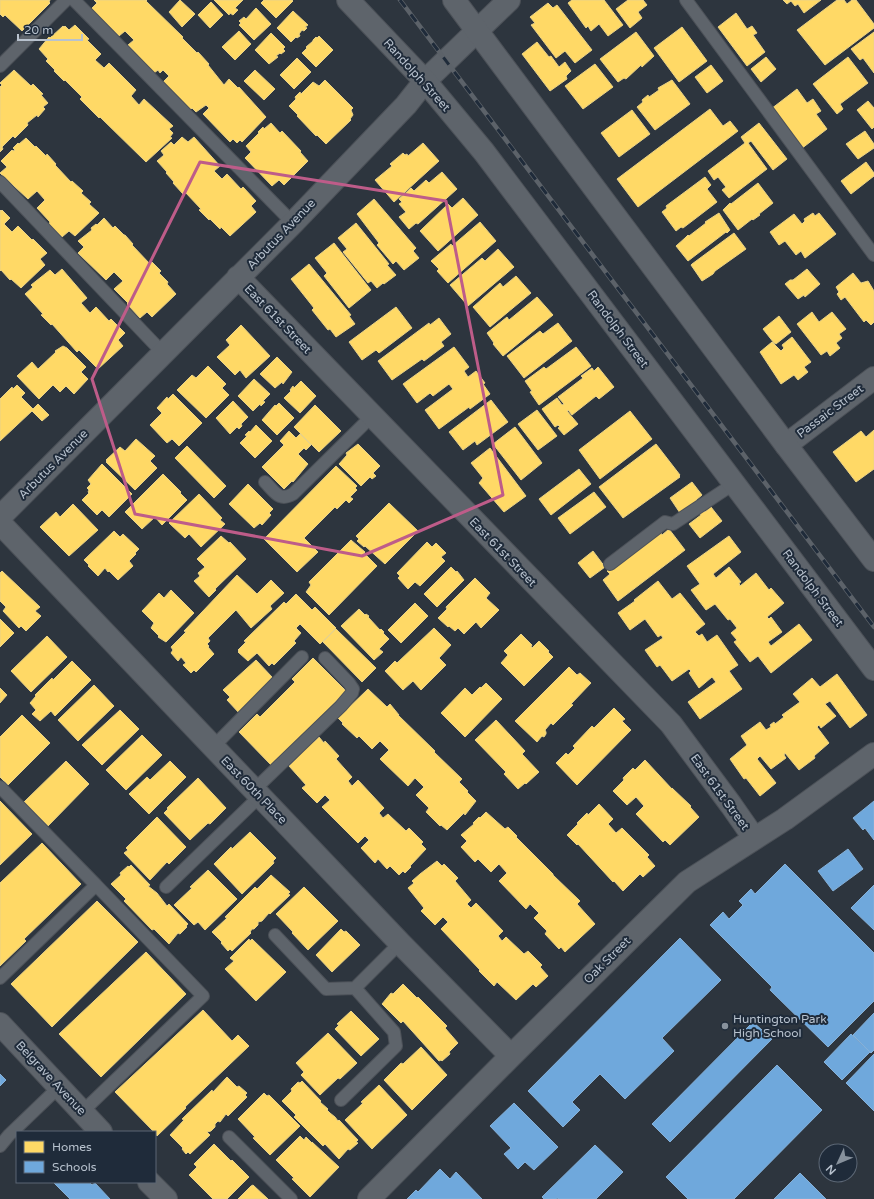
<svg xmlns="http://www.w3.org/2000/svg" width="874" height="1199" viewBox="0 0 874 1199" font-family="'Varela Round',sans-serif">
<rect width="100%" height="100%" fill="#2d353e"/>
<path fill="#ffd966" stroke="#ead285" d="M0,0h50l-1,2 1,1 -28,28 -17,-16 -2,2 -3,-3z
M94,0h53l-1,1 37,36 -1,1 15,15 1,-1 11,12 -1,1 16,20 5,-6 9,9 1,-1 27,30 -24,25 -2,-2 -3,3 -4,-4 -3,3 -27,-28 6,-6 -3,-3 -10,7 -4,-4 -3,3 -14,-14 1,-2 -13,-13 6,-6 -6,-6 -3,3 -2,-3 -4,3 -26,-28 6,-5 -9,-9 -6,5 -28,-27 6,-6z
M180,0l15,14 -13,13 -13,-15z
M214,0h29l-8,8 3,2 -5,5 -3,-2 -1,2z
M264,0h28l1,1 -17,17 -15,-15z
M572,0h32l19,25 -15,11 -9,-12 -8,7 -3,-5 -2,2 -18,-25z
M628,0h15l4,5 -9,7 4,6 -12,10 -14,-19z
M783,0h38l-17,13 -6,-9 -3,2 -4,-5 -4,3z
M837,0h7l3,4 5,-4h4l18,24v4l-49,37 -28,-35z
M211,2l12,13 -13,13 -12,-13z
M548,3l5,5 4,-3 35,45 -17,13 -10,-12 -9,7 -25,-33 4,-2 -5,-6z
M256,8l15,16 -17,16 -15,-15 2,-2 -2,-2 5,-4 2,2z
M293,11l15,14 -3,2 2,1 -3,3 -2,-1 -3,4 1,2 -3,2 -1,-1 -5,5 -14,-14z
M736,13l11,16 5,-3 5,7 -4,2 12,17 -18,14 -29,-39z
M75,25l14,14 -2,1 14,14 -6,6 9,8 5,-5 27,27 -5,6 8,9 5,-6 29,27 -4,3 4,4 -3,4 2,1 -26,24 -46,-45 -1,1 -19,-19 2,-2 -17,-17 -1,1 -10,-10 1,-1 -9,-9 2,-2 -9,-10 10,-12 1,1 13,-12 1,1 1,-1 4,4z
M682,27l25,34 -28,21 -25,-34z
M239,31l12,13 -16,16 -13,-13z
M636,32l18,24 -12,11 -1,-2 -15,14 -2,-1 -6,4 -18,-23z
M874,32v41l-11,-15 -3,2 -9,-11z
M271,33l14,14 -2,2 2,2 -4,3 -1,-1 -4,3 2,1 -9,7 -14,-14z
M319,36l14,14 -17,17 -14,-14 5,-5 -1,-1 7,-6v-1l3,-3 1,1z
M537,42l12,15 2,-1 8,11 6,-5 6,9 -5,5 1,3 -17,12 -28,-37z
M766,57l10,12 -15,13 -10,-13z
M848,57l20,26 -28,21 3,5 -6,5 -24,-30z
M297,58l14,14 -17,17 -14,-14z
M595,64l18,23 -30,22 -18,-23z
M711,65l12,16 -16,12 -12,-16z
M14,70l17,16 2,-2 10,10 -2,1 7,8 -5,4 2,2 -7,8 -1,-2 -10,8 1,2 -13,13 -2,-2 -11,11 1,2 -3,3v-65l2,-2 -2,-2z
M255,70l20,19 -11,11 -20,-19z
M325,80l28,28 -2,2 2,5 -3,4 1,1 -25,24 -9,-9 -1,1 -19,-20 1,-1 -9,-9 7,-7 -1,-2 5,-5 1,2 12,-12 6,4z
M672,80l18,24 -35,26 -18,-23 6,-5 -1,-2 6,-5 1,2 10,-7 -1,-2z
M797,89l10,14 6,-4 8,12 -5,3 11,15 -26,20 -30,-40z
M868,101l6,7v19l-2,2 -15,-19z
M710,109l13,17 7,-5 8,10 -100,76 -21,-28z
M632,110l18,24 -31,23 -18,-24z
M271,123l9,10 2,-2 19,20 -1,1 8,9 -24,24 -5,-5 -7,6 -27,-28 6,-6 -5,-6 13,-13 -1,-1 5,-5 1,2z
M759,123l28,36 -14,11 -22,-29 -3,2 19,26 -38,29 -7,-8 4,-3 -8,-10 -4,3 -6,-9 37,-28 -4,-6z
M865,131l9,13v4l-16,11 -12,-15z
M182,137l6,5 6,-5 26,29 -6,5 8,8 5,-5 14,15 2,-2 13,14 -5,5 5,6 -1,1 -25,23 -9,-9 -1,2 -10,-10 -1,1 -10,-10 2,-1 -16,-17 -2,2 -10,-11 1,-1 -8,-9 1,-1 -10,-11 7,-6 -3,-4 10,-9 3,3z
M26,138l9,9 1,-1 10,10 1,-2 9,10 -1,1 16,17 1,-1 11,10 -2,2 10,9 -2,2 10,9 -24,23 -6,-5 -7,6 -13,-13 1,-2 -13,-14 8,-8 -8,-9 -9,8 -28,-26 7,-6 -6,-6 11,-11 1,1 2,-1 -2,-2 5,-5 1,1z
M423,143l16,18 -45,41 -19,-22 17,-14 -2,-2 13,-11 2,2 2,-1 1,2z
M866,162l8,11v3l-23,18 -10,-13z
M442,172l15,17 -39,35 -2,-1 -7,6 -10,-12 7,-5 -7,-8 3,-2 -3,-3 12,-11 3,3 12,-11 3,3z
M705,177l6,8 -4,4 10,13 -34,26 -2,-1 -5,4 -14,-19 5,-4 -1,-2z
M758,183l15,20 -14,11 1,1 -7,5 -1,-1 -14,11 -15,-20 7,-7 1,1z
M463,198l15,17 -40,36 -18,-20 28,-27 4,4z
M374,199l42,49 -3,3 6,7 -15,12 -8,-9 -3,3 -16,-19 2,-2 -22,-29z
M0,210l1,1 1,-1 8,8 -6,6 8,8 6,-6 14,14 1,-1 14,14 -7,6 5,6 -24,23 -10,-9 -1,1 -9,-10 -1,1z
M719,213l11,17 -3,3 -1,-1 -38,29 -12,-15 9,-8 3,-3 1,1 17,-13 -1,-1z
M813,213l2,3 4,-3 17,21 -31,24 -4,-7 -5,4 -11,-14 -6,4 -9,-13 24,-18 8,10 3,-3 -1,-2z
M104,218l9,10 2,-2 9,9h1l8,9 -1,1 18,19 2,-2 9,9 -2,2 9,9 -1,2 9,10 -24,23 -5,-5 -7,6 -13,-14 1,-1 -14,-14 9,-8 -9,-9 -8,8 -28,-27 6,-6 -6,-6 14,-11 -1,-2 5,-4 1,1z
M480,222l16,19 -48,42 -11,-12 2,-2 -8,-8 20,-17 1,2z
M356,223l33,41 -2,1 9,10 -12,9 -1,-1 -6,5 -6,-7 -3,2 -25,-31 4,-3 -9,-11z
M734,233l12,16 -31,22 -2,3 -11,7 -11,-16 1,-1z
M334,243l37,47 -22,18 -25,-32 3,-3 -12,-15z
M498,249l16,18 -46,39 -18,-21 32,-27 3,3z
M309,264l42,51 -2,1 6,8 -19,13 -6,-8 -2,1 -16,-20 2,-2 -23,-29z
M62,269l25,29 -6,5 9,10 6,-6 13,14 2,-2 14,14 -7,7 5,6 -25,23 -19,-19 -2,2 -25,-28 -1,1 -10,-10 2,-1 -18,-20 8,-7 -2,-2 19,-15 5,5z
M807,269l13,15 -15,13 -1,-2 -6,4 -13,-15 5,-4h3z
M853,273l8,10 7,-2 6,10v31l-3,3 -5,-5 -2,2 -19,-25 -4,3 -4,-6 2,-2 -3,-5z
M516,276l15,17 -41,34 -17,-20 27,-24 3,4z
M537,297l16,18 -50,41 -10,-12 1,-1 -7,-10 20,-16 2,3z
M396,307l16,21 -33,25 -3,-3 -14,10 -13,-18z
M812,312l7,10 13,-10 14,17 -7,5 3,4 -6,5 4,5 -10,8 -3,-5 -6,4 -24,-31z
M779,316l12,16 -15,12 -2,-1 -11,-14z
M439,318l12,16 -10,8 3,4 -20,15 -2,-2 -30,21 -14,-19 51,-38 1,2z
M558,323l14,18 -48,37 -17,-22 33,-25 3,3z
M241,325l29,31 -24,22 -6,-8 -5,5 -18,-18 13,-12 -4,-5z
M792,337l19,25 -7,5 4,5 -10,8 -4,-5 -13,9 -21,-32 12,-10 9,9 3,-3 -2,-3z
M63,346l4,2 19,19 -5,5 7,7 -14,15 -8,-8 -6,6 -7,-7 -14,14 -22,-23 15,-14 6,7 18,-17 -1,-1z
M454,347l15,20 -5,4 4,6 8,-6 9,12 -2,1 7,10 -20,15 -1,-2 -30,22 -14,-19 28,-21 -4,-5 -16,12 -3,-3 -13,10 -14,-19z
M576,347l15,19 -52,39 -9,-13 2,-1 -7,-10 19,-14 2,2z
M277,357l15,15 -9,12 -1,-2 -7,6 -15,-14z
M208,366l18,18 -4,4 7,7 -23,23 -29,-28 15,-15 4,3z
M598,367l16,20 -15,12 -3,-3 -24,19 -4,-5 -1,1 11,13 -14,11 -6,-7 2,-1 -2,-2 -3,2 -13,-18 15,-11 5,7 2,-1 -6,-7 25,-19 -2,-2 11,-8 2,3z
M254,379l16,15 -7,7 2,1 -4,4 -1,-2 -7,7 -15,-15z
M301,381l15,15 -16,17 -16,-15 7,-7 -1,-1 3,-4 1,2z
M17,385l8,8 -4,4 12,12 5,-5 11,11 -7,6 -10,-10 -32,30v-42l12,-12 1,2z
M173,394l29,29 -23,23 -7,-7 -5,4 -17,-18 12,-12 -5,-5 10,-11 1,2z
M491,400l17,22 -31,23 -2,-4 -12,9 -14,-18z
M233,401l15,16 -7,7 1,2 -3,3 -2,-2 -7,7 -14,-16z
M279,403l15,15 -17,17 -15,-15 13,-15 1,1z
M315,405l26,26 -22,21 -25,-25z
M537,410l20,26 -19,14 -20,-26z
M630,411l22,28 -52,40 -21,-29z
M256,425l16,16 -17,17 -15,-15 7,-7 -2,-1 4,-4 1,1z
M515,427l27,36 -21,17 -28,-36z
M874,430v39l-18,13 -23,-30 28,-21 5,6z
M289,431l7,7 4,-4 11,11 -5,5 -2,-2 -6,6 10,10 -15,18 -1,-1 -8,8 -22,-22 22,-22 -4,-4z
M136,439l19,17 -5,5 7,7 -22,22 -29,-28 1,-1 -1,-1 14,-13 5,4z
M358,444l22,22 -7,7 3,3 -4,3 -2,-2 -9,9 -22,-22 8,-9 -1,-2z
M656,444l24,31 -1,1 1,1 -57,41 -24,-31z
M187,446l39,40 -12,12 -39,-40z
M490,448l36,48 -22,16 -25,-29 4,-5 -12,-15z
M102,464l30,30 -23,23 -7,-7 -5,5 -15,-15 7,-7 -1,-1 1,-2 -2,-2 4,-4 -3,-4z
M336,466l21,20 -2,2 2,2 -7,7 3,2 -4,4 -3,-3 -9,9 -2,-2 -31,31 14,14 -21,20 -33,-33z
M579,469l12,15 -40,31 -12,-16z
M163,474l18,18 -1,1 7,7 -25,25 -7,-8 -13,12 -17,-17z
M692,482l10,13 -6,5 3,2 -4,3 -2,-2 -13,10 -10,-15z
M248,484l25,25 -4,4 2,2 -9,10 -2,-2 -6,5 -25,-24z
M594,492l12,15 -36,27 -12,-16z
M199,494l23,24 -2,2 5,4 -24,23 -12,-13 -4,4 -16,-15z
M389,503l29,28 -33,33 -20,-18 -1,1 -7,-6 2,-2 -3,-3z
M73,504l25,26 -29,26 -29,-29 16,-15 4,5z
M711,507l11,14 -22,17 -11,-14 12,-9 -2,-3 4,-3 2,3z
M669,529l16,21 -67,51 -15,-21 7,-6 -3,-3 53,-40 2,4z
M114,531l6,6 3,-3 16,15 -4,4 1,1 -7,7 4,5 -15,14 -9,-9 -1,1 -3,-4 -7,8 -10,-10 1,-1 -5,-5z
M221,536l8,7 1,-1 16,17 -31,30 1,1 -7,7 -15,-16 6,-5 -2,-3 7,-6 -8,-8z
M729,536l12,16 -28,22 3,4 13,-11 12,15 -2,1 1,3 16,-13 13,17 2,-2 13,15 -17,14 2,2 2,-2 11,15 -14,10 3,4 28,-22 13,16 -41,33 -13,-17 -8,6 -16,-20 3,-2 -6,-7 6,-5 -7,-9 -2,1 -13,-16 -9,6 -15,-20 9,-6 -13,-18z
M351,540l14,12 -1,1 13,13 -48,49 -23,-23 5,-7 -2,-3z
M427,542l5,5 4,-4 10,10 -5,4 4,4 -25,25 -5,-4 -7,7 -10,-11 2,-2 -3,-3z
M593,551l12,16 -15,11 -12,-15z
M451,567l5,5 1,-1 7,9 -27,27 -13,-13z
M2,571l38,36 -5,4 6,5 -15,15 -5,-5 -2,2 -16,-17 3,-4 -6,-6v-28z
M237,575l20,19 14,-14 13,13 -14,13 2,3 -21,19 -15,-18 -28,28 2,3 -3,3 2,2 -1,1 6,7 -18,18 -2,-2 -3,3 -8,-8 3,-2 -5,-6 -3,4 -7,-8 2,-3 -2,-3 15,-15 -2,-1z
M475,578l15,15 -4,5 13,12 -18,18 -5,-6 -12,12 -6,-6 -3,3 -6,-5 -1,1 -10,-9 9,-9 -1,-2z
M658,581l14,18 8,-6 25,31 -10,8 4,4 3,-2 5,8 10,-7 21,30 -9,6 13,18 -42,30 -12,-17 28,-20 -4,-5 -13,11 -10,-15 2,-2 -2,-2 -17,12 -12,-16 -3,2 -12,-17 18,-12 -2,-3 -3,2 -13,-18 -15,11 -12,-17 17,-12 -1,-1z
M171,590l23,23 -28,29 -8,-5 1,-1 -8,-8 3,-5 -12,-12 17,-18 5,5z
M296,594l16,16 3,-3 21,21 -16,16 -20,-20 -4,4 5,5 -7,8 2,2 -22,22 -2,-2 -3,3 -12,-13 -9,8 -10,-9 1,-1 -1,-1 8,-8 -2,-1 40,-39 2,2z
M415,603l13,13 -27,27 -13,-13z
M359,609l6,6 1,-1 3,2 -1,1 12,13 1,-1 3,3 -1,1 6,6 -10,10 4,3 -9,8 -33,-34z
M0,619l14,14 -14,14z
M434,628l17,17 -12,13 7,7 -25,25 -8,-9 -10,9 -18,-19 10,-10 2,2z
M336,629l40,39 -14,14 -39,-40z
M521,634l11,11 -1,2 1,1 7,-7 10,10 -1,1 5,5 -29,29 -23,-23 7,-8 -4,-4z
M47,636l20,21 -36,35 -20,-21z
M313,658l33,33 -74,75 -33,-34 18,-18 3,3 35,-35 -3,-3z
M256,660l16,17 -2,2 2,2 -32,33 -13,-14 3,-3 -7,-7z
M72,661l19,19 -36,36 -4,-5 -11,10 -8,-7 4,-4 -6,-7 6,-7 -1,-1 17,-17 1,2z
M569,667l8,8 3,-2 11,10 -20,21 2,1 -20,20 -2,-2 -6,7 1,2v2l-2,3 -2,-1 -5,6 -22,-21z
M837,674l30,41 -17,13 -20,-27 -5,3 11,12 -15,12 -2,-3 -2,2 12,16 -15,13 1,2 -16,12 -14,-17 -1,2 2,3 -15,11 -11,-13 -3,3 19,24 -16,13 -14,-18 -2,1 -14,-20 17,-14 -6,-9 19,-14 6,8 5,-3 -1,-2 4,-3 1,2 9,-7 -2,-2 18,-13 -7,-8 19,-16 8,9z
M486,683l16,16 -37,38 -24,-24 24,-25 7,7 8,-8 1,1z
M94,685l20,21 -36,35 -20,-21z
M0,688l7,7 -7,8z
M368,689l19,18 3,-3 9,11h-1l37,36 -1,1 28,27 -3,3 9,9 -1,1 9,9 -11,14 -1,-2 -17,17 -6,-5 -1,1 -14,-14 3,-4 -13,-13 8,-8 -9,-9 -7,8 -28,-27 9,-9 -9,-9 -8,8 -13,-13 -2,2 -15,-14 1,-1 -5,-5z
M614,708l11,11 -3,2 9,9 -54,55 -21,-22 10,-10 2,2 7,-7 -2,-2 19,-20 2,2z
M120,710l19,19 -37,36 -20,-20z
M22,715l28,28 -42,42 -8,-8v-40z
M496,720l29,31 -3,3 17,18 -13,12 -1,-1 -7,6 -14,-15 2,-2 -31,-32z
M142,735l20,20 -36,35 -20,-20z
M319,737l5,6 1,-2 14,15 -3,3 16,18 -4,4 4,5 6,-6 26,28 -5,5 4,5 5,-4 18,17 3,-3 14,14 -2,2 5,5 -16,17 1,1 -6,6 -2,-2 -4,4 -9,-9 -3,3 -9,-10 -3,4 -14,-15 8,-8 -4,-4 -7,7 -36,-36 8,-7 -5,-5 -8,8 -15,-15 4,-3 -17,-19 24,-25 1,1z
M645,760l27,29v-1l19,18 -1,1 9,10 -29,28 -5,-5 -2,2 -27,-28 8,-8 -8,-9 -9,8 -14,-14 11,-11 -1,-2 10,-10 2,2z
M66,761l23,23 -41,42 -24,-24z
M170,761l16,16 -37,37 -20,-20 18,-17 3,3z
M198,778l28,30 -16,16 -2,-1 -18,17 -26,-27 4,-4 -1,-1z
M0,801l32,33 -32,31z
M599,804l14,15 -5,5 8,9 6,-5 27,27 -2,2 8,9 -12,11 -3,-3 -17,17 -9,-10 -1,1 -35,-38 -1,1 -10,-10 11,-11 -1,-1 10,-10 1,2z
M486,812l19,17 3,-2 9,9 -1,1 37,37v1l27,26 -3,3 18,20 -30,28 -4,-5 -2,2 -14,-15 2,-3 -13,-13 5,-5 -9,-9 -4,5 -27,-28 8,-8 -8,-9 -8,8 -13,-13 -3,3 -14,-15 6,-6 -6,-6 13,-11 -1,-1 6,-6 1,1z
M157,817l29,30 -17,17 -2,-2 -17,18 -26,-27 4,-3 -2,-2z
M250,832l26,26 -3,3 1,2 -32,31 -28,-30 17,-17 1,2z
M42,843l39,41 -57,55 2,2 -26,25v-83z
M437,861l5,5 2,-2 14,14 -3,3 16,19 -4,4 4,4 5,-5 27,28 -5,5 4,5 4,-4 18,17 4,-3 14,14 -2,2 8,9 -12,11 -3,-3 -17,16 -19,-18 -3,4 -15,-15 1,-1 -39,-41 7,-7 -5,-5 -8,8 -14,-14 3,-3 -16,-20 6,-5 -2,-2 8,-7z
M131,865l19,20 -2,1 9,7 10,13 2,-2 19,20 -2,2 1,1 -7,7 -2,-1 -9,11 -15,-15 -2,1 -28,-29 2,-2 -15,-15 10,-9 -1,-2 8,-7 1,1z
M208,870l29,29 -32,31 -7,-8 -4,3 -20,-20 18,-17 -2,-1z
M271,875l19,17 -2,2 2,1 -20,19 -1,-1 -7,8 -4,1v3l-4,4h-2l-2,3 1,1 -19,18 -2,-2 -2,2 -7,-8 1,-1 -10,-10 15,-14 -2,-1 30,-30 2,2z
M304,887l34,34 -30,29 -16,-17 1,-1 -17,-18z
M97,901l41,41 -86,85 -41,-43z
M341,929l3,3 2,-1 14,14 -28,27 -16,-17z
M249,939l1,2 2,-2 34,33 -30,29 -31,-32 9,-8 -4,-3z
M146,952l40,42 -85,83 -42,-43z
M403,984l14,14 1,-1 29,29 -2,2 13,15 -9,9 1,2 -8,7 -1,-1 -2,1 -36,-40 -2,2 -19,-19 9,-11 2,1z
M203,1010l29,31 6,-6 11,11 -64,61 1,1 -29,28 -2,-4h-1l-39,-40z
M351,1011l28,28 -18,17 -26,-27 4,-4 -2,-1z
M328,1033l29,30 -17,16 -2,-1 -18,17 -19,-20 3,-3 -8,-9z
M421,1047l26,28 -35,35 -28,-30 17,-17 2,1z
M227,1077l10,10 2,-1 8,7 -2,2 2,2 -19,19 -2,-2 -6,8 -2,-1 -3,3v3l-4,4 -4,1 3,3 -20,19 -2,-2 -2,2 -4,-5 1,-1 -13,-13 14,-15 -2,-1 30,-29 1,2z
M302,1081l19,20 -1,1 8,7 -1,1 3,3 5,4 3,4 1,-1 19,20 -2,2 2,1 -8,7 -2,-1 -9,10 -14,-15 -2,2 -29,-29 2,-2 -14,-14 10,-10 -1,-2 7,-7 2,1z
M379,1085l28,30 -35,34 -27,-29 18,-17 -2,-1z
M264,1093l3,3 2,-1 31,31 -30,29 -17,-17 2,-1 -17,-18z
M300,1136l4,4 2,-3 6,6v-1l27,25 -29,30 -18,-18 2,-1 -18,-18z
M214,1144l17,17 1,-1 17,17 -22,22h-14l-24,-24 8,-8 -3,-3z
M253,1185l15,14h-30l13,-13z"/>
<path fill="#6fa8dc" stroke="#85b0d8" d="M874,801v39l-9,-12 -2,2 -10,-12z
M848,849l15,20 -30,22 -15,-20z
M785,864l89,89v48l-46,46 -58,-57 2,-3 -62,-62 13,-13 6,7 14,-14 -4,-4 12,-12 4,5z
M874,885v45l-23,-22z
M680,938l41,42 -59,58 12,13 -49,48 -25,-25 -28,28 8,8 -17,17 -35,-36z
M874,1013v37l-3,3 -18,-18z
M753,1022l19,17 -102,103 -18,-18z
M851,1034l19,18 -28,28 -18,-18z
M874,1054v57l-28,-28z
M777,1065l45,45 -88,89h-46l-22,-22z
M0,1074l6,6 -6,6z
M514,1103l44,44 -24,23 -9,-8 -7,7 -14,-15 7,-6 -21,-22z
M595,1145l28,27 -27,27h-37l-1,-1 -2,1h-12l-2,-2z
M440,1169l10,10 6,-7 26,27h-75l9,-9 2,2z
M800,1173l26,26h-52z
M53,1182h36l3,3 3,-2 15,16h-40z"/>
<g fill="none" stroke-linecap="round" stroke-linejoin="round">
<defs>
<path id="service" d="M74,0l219,223
M686,0l188,255
M0,66l66,-66
M0,182l163,171
M265,482c10,10 14,20 28,12l79,-78
M610,564l55,-42 8,2 62,-41
M213,747l89,-90
M0,787l96,98
M254,790l87,-84 11,-13 1,-4 -4,-6 -24,-25
M166,887l94,-91
M275,935l51,54 29,-1
M0,978l96,-93 107,111 -121,116
M341,1100l55,-54 -2,-14 -39,-44 45,-45
M229,1137l62,62
M0,1146l9,-11 50,-48"/>
<path id="minor" d="M238,277l433,447 60,81 23,33
M786,445l88,-67
M0,517l293,-294 113,-118 19,-24 84,-81
M0,523l400,420 111,113
M0,1024l101,108
M149,1182l17,17
M369,1199l142,-143 176,-174 98,-63 89,-65"/>
<path id="tertiary" d="M348,0l77,81 59,71 390,517
M454,0l332,445 88,115"/>
</defs>
<use href="#service" stroke="#4c5158" stroke-width="14"/>
<use href="#minor" stroke="#4c5158" stroke-width="24"/>
<use href="#tertiary" stroke="#4c5158" stroke-width="24"/>
<use href="#service" stroke="#5e646b" stroke-width="12"/>
<use href="#minor" stroke="#5e646b" stroke-width="22"/>
<use href="#tertiary" stroke="#5e646b" stroke-width="22"/>
<defs>
<path id="rail" d="M400,0l474,627"/>
</defs>
<use href="#rail" stroke="#5c6269" stroke-width="4.5"/>
<use href="#rail" stroke="#1f2b3a" stroke-width="3" stroke-dasharray="9" stroke-linecap="butt"/>
</g>
<path fill="none" stroke="#be5c89" stroke-width="3" stroke-linejoin="round" d="M200,162l246,39 57,294 -141,61 -227,-42 -43,-135z"/>
<circle fill="#87919c" stroke="#1f2b3a" stroke-width="1.5" cx="725" cy="1026" r="4"/>
<g text-anchor="middle" dominant-baseline="central" stroke-width="4" stroke-linejoin="round" paint-order="stroke">
<g font-size="12" fill="#b8c2ce" stroke="#1f2b3a">
<text transform="translate(417 75) rotate(48)">Randolph Street</text>
<text transform="translate(281 234) rotate(-46)">Arbutus Avenue</text>
<text transform="translate(278 319) rotate(46)">East 61st Street</text>
<text transform="translate(618 329) rotate(53)">Randolph Street</text>
<text transform="translate(830 411) rotate(-37)">Passaic Street</text>
<text transform="translate(53 464) rotate(-45)">Arbutus Avenue</text>
<text transform="translate(503 552) rotate(46)">East 61st Street</text>
<text transform="translate(813 588) rotate(53)">Randolph Street</text>
<text transform="translate(254 790) rotate(46)">East 60th Place</text>
<text transform="translate(720 792) rotate(54)">East 61st Street</text>
<text transform="translate(607 960) rotate(-45)">Oak Street</text>
<text transform="translate(51 1078) rotate(47)">Belgrave Avenue</text>
</g>
<g font-size="12" fill="#b8c2ce" stroke="#1f2b3a" text-anchor="start">
<text x="733" y="1019">Huntington Park<tspan x="733" dy="14">High School</tspan></text>
</g>
</g>
<rect x="16" y="1131" width="140" height="52" fill="#1f2b3a" stroke="#5c6775"/>
<rect x="24" y="1141" width="20" height="12" fill="#ffd966" stroke="#5c6775"/>
<text x="52" y="1151" font-size="12" fill="#b8c2ce">Homes</text>
<rect x="24" y="1161" width="20" height="12" fill="#6fa8dc" stroke="#5c6775"/>
<text x="52" y="1171" font-size="12" fill="#b8c2ce">Schools</text>
<g transform="translate(838 1163) rotate(226)"><circle r="19" fill="#1f2b3a" stroke="#5c6775"/>
<path d="M0-3L7 15L0 10L-7 15Z" fill="#87919c"/>
<text y="-6" font-size="11" font-weight="bold" text-anchor="middle" fill="#b8c2ce">N</text>
</g>
<path d="M18 34v6h64v-6" fill="none" stroke="#b8c2ce" stroke-width="2"/>
<text x="24" y="34" font-size="12" fill="#b8c2ce" stroke="#1f2b3a" stroke-width="3" paint-order="stroke">20 m</text>
</svg>
